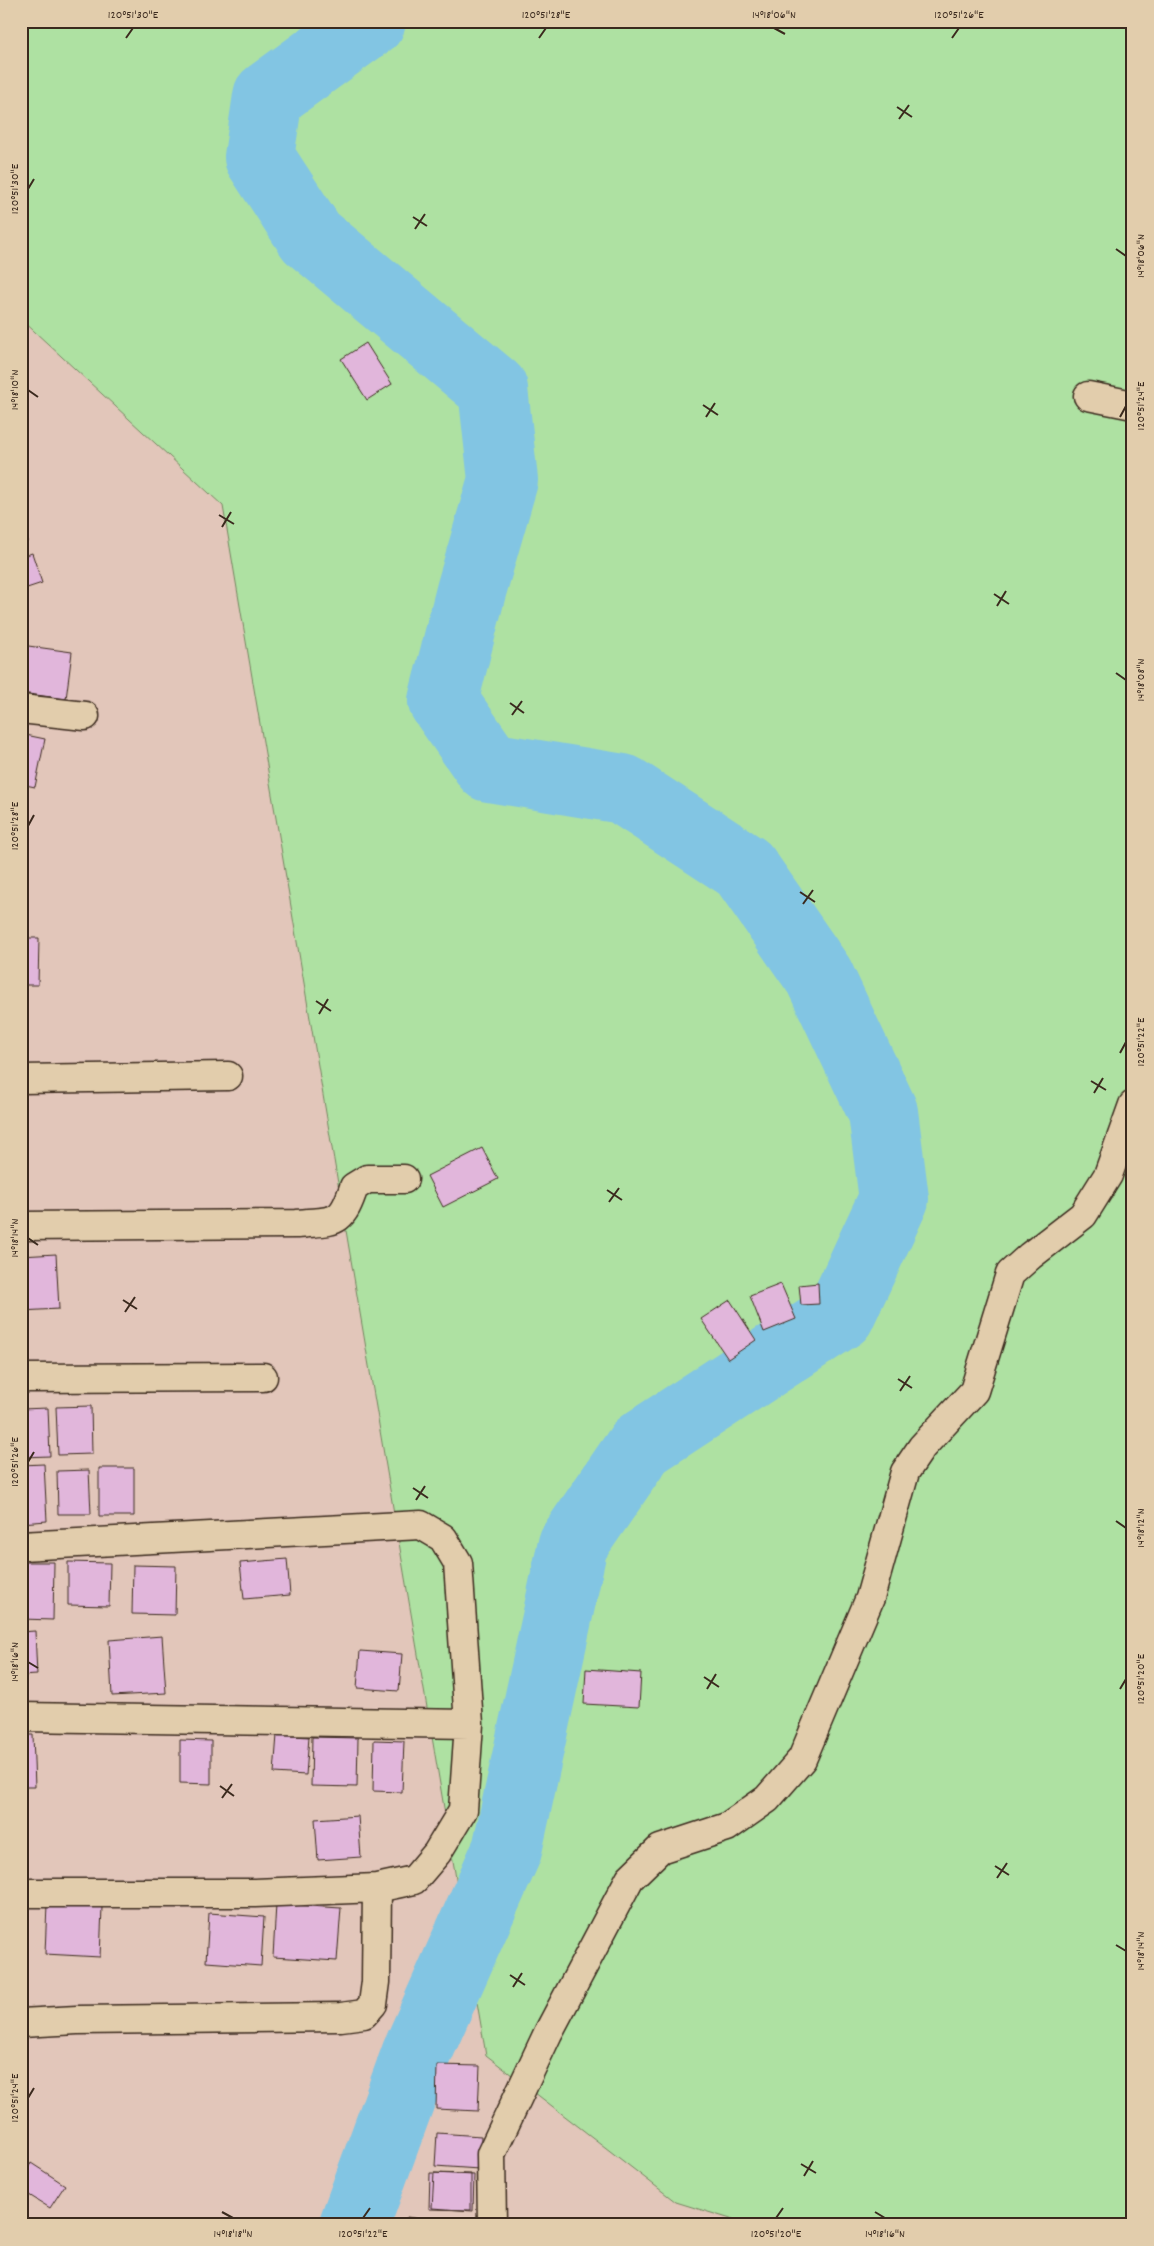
<svg xmlns="http://www.w3.org/2000/svg" width="1154" height="2246" viewBox="0 0 1154 2246" font-family="Dekko,sans-serif">
<rect width="100%" height="100%" fill="#e2c6ba"/>
<filter id="ink" filterUnits="userSpaceOnUse"><feTurbulence type="fractalNoise" baseFrequency=".02" numOctaves="2"/><feDisplacementMap in="SourceGraphic" scale="10" xChannelSelector="R" yChannelSelector="G"/><feConvolveMatrix kernelMatrix="1 2 1 2 8 2 1 2 1" color-interpolation-filters="sRGB"/></filter>
<g filter="url(#ink)">
<path fill="#aee1a2" stroke="#748660" d="M21,21h1112v2204h-383l-74,-23 -190,-147 -263,-1549 -202,-187z"/>
<g fill="none" stroke-linecap="round" stroke-linejoin="round">
<path stroke="#82c5e3" stroke-width="70" d="M354,2225l62,-170 91,-205 66,-306 68,-99 199,-130 54,-116 -11,-87 -64,-136 -75,-108 -121,-79 -134,-22 -46,-66 28,-110 32,-111 -10,-91 -182,-152 -52,-80 9,-61 103,-75"/>
</g>
<path fill="#e1b6db" stroke="#3b2a1e" d="M366,343l26,41 -25,16 -26,-41z
M21,523l7,18 -7,2z
M32,553l10,30 -21,7v-33z
M21,600h3l2,28h-5z
M21,645l51,7 -6,47 -45,-6z
M21,734l24,5 -10,48 -14,-3z
M21,938h18l-1,47h-17z
M482,1148l16,31 -55,28 -16,-31z
M56,1254l3,55 -38,2v-55z
M818,1283l1,21 -18,1 -2,-20z
M781,1284l15,35 -32,13 -14,-36z
M730,1300l26,40 -28,19 -27,-40z
M91,1406l1,48 -34,1 -2,-48z
M48,1408l2,48 -29,1v-48z
M44,1464l3,57 -26,2v-58z
M99,1468h35v48h-35z
M89,1470l2,44h-33l-1,-43z
M287,1559l3,36 -46,4 -4,-36z
M21,1562h33l-1,58 -32,-1z
M68,1562l42,1 -1,43 -41,-1z
M133,1565l43,1 -1,49 -43,-1z
M35,1631l2,44 -16,1v-44z
M162,1636l4,57 -54,3 -3,-56z
M360,1651l42,3 -3,37 -42,-3z
M586,1669l55,4 -2,34 -55,-3z
M21,1735h12l2,52h-14z
M277,1735l32,2 -3,38 -32,-2z
M312,1737l46,1 -1,49 -46,-1z
M180,1740l31,1v43l-31,-1z
M374,1740l30,1 -2,51 -29,-1z
M358,1816l3,41 -43,3 -3,-41z
M47,1904l55,3 -2,50 -55,-3z
M276,1904l65,4 -4,53 -64,-4z
M209,1913l55,4 -3,49 -55,-4z
M437,2065l43,1 -2,45 -42,-2z
M437,2133l44,3 -2,33 -44,-3z
M31,2163l34,22 -15,23 -29,-18v-11z
M430,2173l41,1v36l-42,-1z
M434,2173l40,2 -1,36 -41,-3z
M407,2217l39,6 -1,2h-39z"/>
<g fill="none" stroke-linecap="round" stroke-linejoin="round">
<defs>
<path id="minor" d="M1088,396l45,9
M21,709l64,7
M21,1079l207,-3
M21,1226l276,-2c37,-4 44,3 57,-37l13,-8h37
M21,1378l242,-1
M21,1546l400,-21 22,13 15,25 11,161 -6,86 -26,43 -23,27 -37,8 -122,5h-234
M21,1717l448,7
M21,2023l56,-3 264,-3 23,-3 9,-10 3,-22 1,-94
M492,2225l-1,-71 57,-121 82,-155 30,-29 67,-22 40,-28 35,-40 68,-161 35,-126 17,-25 52,-56 36,-117 20,-18 53,-41 25,-40 25,-70"/>
</defs>
<use href="#minor" stroke="#3b2a1e" stroke-width="31"/>
<use href="#minor" stroke="#e2cdac" stroke-width="28"/>
</g>
</g>
<path fill="none" stroke="#3b2a1e" stroke-width="2" d="M774,28l11,6M126,38l7,-10M539,38l7,-10M952,38l7,-10M897,107l15,10M899,119l10,-14M28,189l6,-10M413,217l14,9M415,229l10,-15M1116,249l10,7M28,390l10,7M703,405l15,10M706,417l9,-14M1120,417l6,-11M219,515l15,9M222,527l9,-15M994,594l15,10M997,606l9,-15M1116,673l10,7M510,703l14,10M512,715l10,-14M28,826l6,-11M800,892l15,10M803,904l10,-14M316,1001l15,10M319,1014l9,-15M1120,1053l6,-11M1091,1081l15,9M1094,1093l9,-15M607,1190l15,10M609,1202l10,-14M28,1238l10,7M123,1300l14,9M125,1312l10,-15M898,1379l14,9M900,1391l10,-15M28,1462l6,-10M413,1488l15,10M416,1500l9,-14M1116,1521l10,7M28,1662l10,6M704,1677l15,10M707,1689l9,-15M1120,1689l6,-10M220,1786l14,10M222,1798l10,-14M995,1866l14,9M997,1878l10,-15M1116,1945l10,6M510,1975l15,10M513,1987l9,-14M28,2098l6,-10M801,2164l15,9M804,2176l9,-15M222,2212l11,6M875,2212l10,6M363,2218l7,-10M776,2218l7,-10"/>
<rect width="1154" height="2246" fill="none" stroke="#e2cdac" stroke-width="55"/>
<rect x="28" y="28" width="1098" height="2190" fill="none" stroke="#3b2a1e" stroke-width="2"/>
<g font-size="12" text-anchor="middle" fill="#3b2a1e">
<text x="133" y="18">120°51'30"E</text>
<text x="546" y="18">120°51'28"E</text>
<text x="774" y="18">14°18'06"N</text>
<text x="959" y="18">120°51'26"E</text>
<text transform="translate(14 189) rotate(-90)" y="4">120°51'30"E</text>
<text transform="translate(1140 256) rotate(-90)" y="4">14°18'06"N</text>
<text transform="translate(14 390) rotate(-90)" y="4">14°18'10"N</text>
<text transform="translate(1140 406) rotate(-90)" y="4">120°51'24"E</text>
<text transform="translate(1140 680) rotate(-90)" y="4">14°18'08"N</text>
<text transform="translate(14 826) rotate(-90)" y="4">120°51'28"E</text>
<text transform="translate(1140 1042) rotate(-90)" y="4">120°51'22"E</text>
<text transform="translate(14 1238) rotate(-90)" y="4">14°18'14"N</text>
<text transform="translate(14 1462) rotate(-90)" y="4">120°51'26"E</text>
<text transform="translate(1140 1528) rotate(-90)" y="4">14°18'12"N</text>
<text transform="translate(14 1662) rotate(-90)" y="4">14°18'16"N</text>
<text transform="translate(1140 1679) rotate(-90)" y="4">120°51'20"E</text>
<text transform="translate(1140 1951) rotate(-90)" y="4">14°18'14"N</text>
<text transform="translate(14 2098) rotate(-90)" y="4">120°51'24"E</text>
<text x="233" y="2237">14°18'18"N</text>
<text x="363" y="2237">120°51'22"E</text>
<text x="776" y="2237">120°51'20"E</text>
<text x="885" y="2237">14°18'16"N</text>
</g>
</svg>
